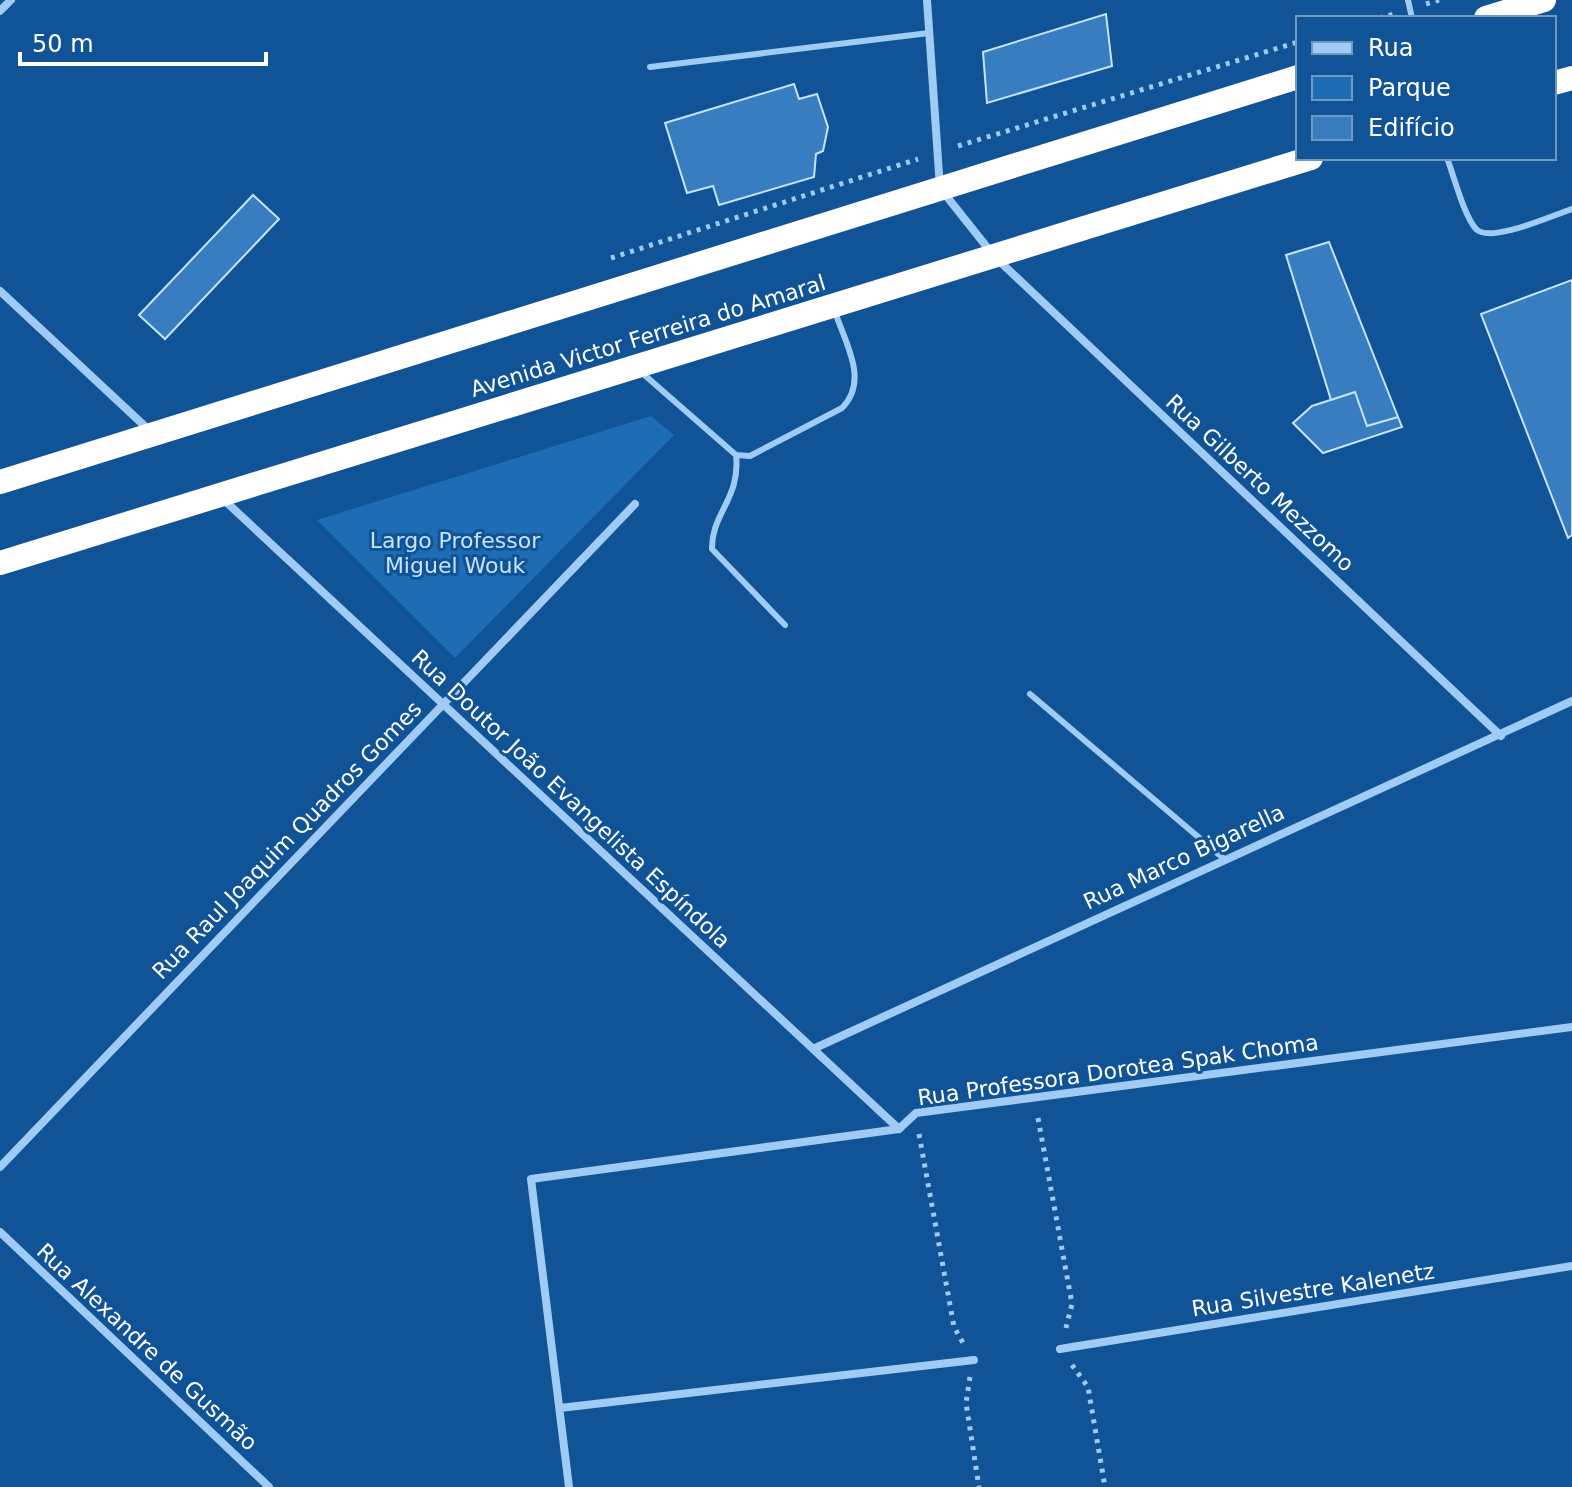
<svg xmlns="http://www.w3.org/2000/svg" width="1572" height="1487" viewBox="0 0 1572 1487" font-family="'DejaVu Sans',sans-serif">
<rect width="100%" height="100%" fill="#105396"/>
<path fill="#1e6cb4" d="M651,416l23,19 -219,223 -138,-138z"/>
<path fill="#387dbf" stroke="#c7e3fe" stroke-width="2" d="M1106,14l6,52 -125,37 -4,-51z
M794,84l5,15 18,-5 11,33 -5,24 -7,3 -2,23 -95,28 -6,-19 -26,7 -22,-70z
M253,195l26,24 -114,120 -26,-24z
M1329,242l69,175 -31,9 -12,-34 -24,8 -45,-145z
M1572,280v255l-4,3 -87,-224z
M1355,392l12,34 31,-9 4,10 -79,26 -30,-30 19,-17z"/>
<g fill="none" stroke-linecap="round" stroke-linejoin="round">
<path stroke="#9fcbf4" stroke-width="5" stroke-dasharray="4 6" stroke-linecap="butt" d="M1426,4l13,-4
M1379,18l15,-4
M958,146l340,-104
M611,258l307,-99
M1038,1118l34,186 -6,24
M919,1134l35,193 9,16
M1072,1365l16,22 17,100
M970,1377l-4,26 13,84"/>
<path stroke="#9fcbf4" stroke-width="6" d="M1408,0l4,18
M650,67l279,-34
M1447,158c7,18 17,58 29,71 14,15 77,-14 96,-20
M641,372l95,83 14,1 92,-48c27,-27 4,-64 -7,-96
M736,455c5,43 -25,59 -24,94l73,76
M1030,694l193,164"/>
<path stroke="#9fcbf4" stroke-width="8" d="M927,0l13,188 54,68 507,480
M0,11l11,-11
M0,291l150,140
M224,500l675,629
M813,1049l759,-348
M0,1167l635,-663
M0,1232l269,255
M1060,1349l512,-83
M560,1408l414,-48
M569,1487l-38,-308 368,-50 17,-16 656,-86"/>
<path stroke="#fff" stroke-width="24" d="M1486,18l58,-18
M1554,83l18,-5
M0,482l1298,-405
M0,563l1311,-405"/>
</g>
<g text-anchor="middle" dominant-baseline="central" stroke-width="6" stroke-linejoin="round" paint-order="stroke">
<g font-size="22" fill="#fff" stroke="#105396">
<text transform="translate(648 336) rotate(-17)">Avenida Victor Ferreira do Amaral</text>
<text transform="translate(1260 483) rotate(43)">Rua Gilberto Mezzomo</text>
<text transform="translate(571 799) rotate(43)">Rua Doutor João Evangelista Espíndola</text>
<text transform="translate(287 840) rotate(-46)">Rua Raul Joaquim Quadros Gomes</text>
<text transform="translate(1184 857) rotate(-25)">Rua Marco Bigarella</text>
<text transform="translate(1118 1070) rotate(-8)">Rua Professora Dorotea Spak Choma</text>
<text transform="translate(1313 1290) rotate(-9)">Rua Silvestre Kalenetz</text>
<text transform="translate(147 1347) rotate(43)">Rua Alexandre de Gusmão</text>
</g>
<g font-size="22" fill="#c7e3fe" stroke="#105396">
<text x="455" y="540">Largo Professor<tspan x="455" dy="25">Miguel Wouk</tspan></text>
</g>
</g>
<rect x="1296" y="16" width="260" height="144" fill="#105396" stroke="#7098c0" stroke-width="2"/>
<rect x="1312" y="42" width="40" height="12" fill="#9fcbf4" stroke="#7098c0" stroke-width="2"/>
<text x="1368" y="56" font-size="24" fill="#ffffff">Rua</text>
<rect x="1312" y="76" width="40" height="24" fill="#1e6cb4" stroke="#7098c0" stroke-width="2"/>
<text x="1368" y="96" font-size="24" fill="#ffffff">Parque</text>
<rect x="1312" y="116" width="40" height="24" fill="#387dbf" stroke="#7098c0" stroke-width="2"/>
<text x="1368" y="136" font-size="24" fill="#ffffff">Edifício</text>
<path d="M20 52v12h246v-12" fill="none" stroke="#ffffff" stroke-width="4"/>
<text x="32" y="52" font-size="24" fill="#ffffff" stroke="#105396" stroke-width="6" paint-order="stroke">50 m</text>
</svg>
